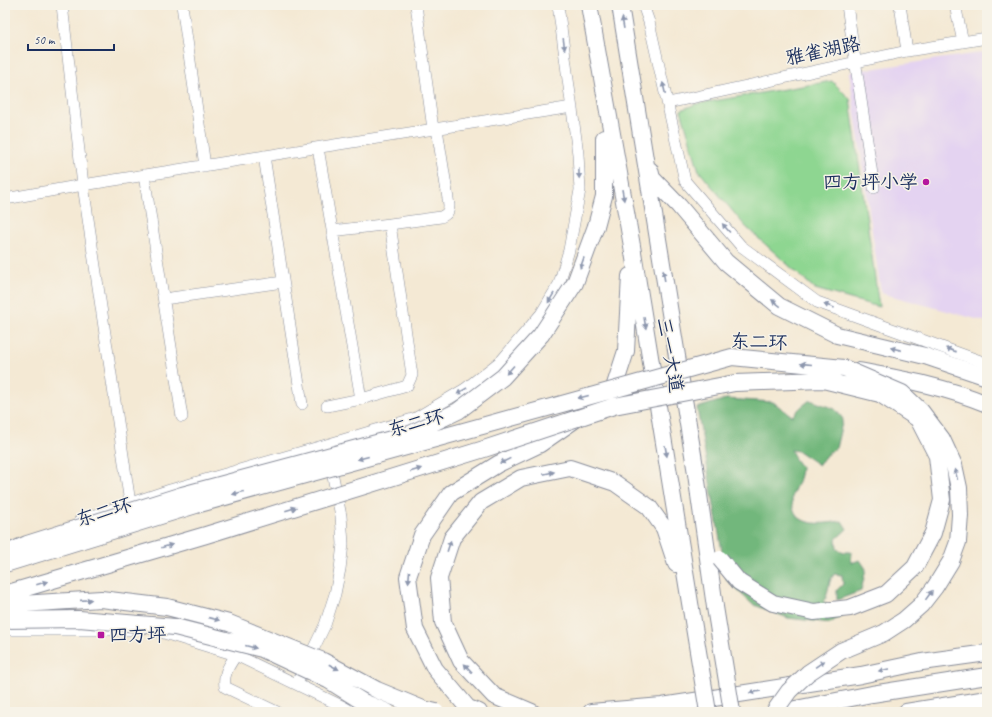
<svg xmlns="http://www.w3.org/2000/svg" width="992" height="717" viewBox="0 0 992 717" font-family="Caveat,'LXGW WenKai TC',sans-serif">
<rect width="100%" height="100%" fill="#f7f3e8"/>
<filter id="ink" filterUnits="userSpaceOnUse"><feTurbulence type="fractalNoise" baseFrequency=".025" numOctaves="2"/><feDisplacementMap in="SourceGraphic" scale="8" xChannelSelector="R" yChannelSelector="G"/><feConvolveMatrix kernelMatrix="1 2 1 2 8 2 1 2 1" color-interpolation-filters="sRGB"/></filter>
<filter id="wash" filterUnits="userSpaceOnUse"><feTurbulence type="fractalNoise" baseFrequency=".012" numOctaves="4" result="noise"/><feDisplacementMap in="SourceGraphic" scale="16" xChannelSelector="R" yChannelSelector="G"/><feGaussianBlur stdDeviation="0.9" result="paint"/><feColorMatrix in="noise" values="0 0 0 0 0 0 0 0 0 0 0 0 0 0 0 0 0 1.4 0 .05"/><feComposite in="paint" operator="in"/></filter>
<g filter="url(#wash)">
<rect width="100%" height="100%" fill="#f4e9d4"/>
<path fill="#e4d3f1" d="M987,52v270l-106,-29 -32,-221z"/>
<path fill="#8ed691" stroke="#548278" d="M832,81l18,18 29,208 -64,-18 -70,-63 -46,-55 -18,-61 15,-6z"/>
<path fill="#72b77b" stroke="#46736c" d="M726,399l47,3 19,14 9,-9 9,-7 25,9 8,10 -7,29 -10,7 -7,10 -21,-14 -7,-1 4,9 6,8c0,4 -1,8 -2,12 -2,7 -7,13 -7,20 0,30 30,25 50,22l5,8 -11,10 1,10 7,3h7v11l9,-3 6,9 -5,22 -24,9v-10l6,-6 -1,-9 -8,-1 -4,7 -4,17 -3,3 18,15 -11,7 -42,-5 -36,-14 -25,-24 -30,-172z"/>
</g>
<g filter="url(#ink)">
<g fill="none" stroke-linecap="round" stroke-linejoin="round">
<defs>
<path id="minor" d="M62,5l21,180 47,318
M182,5l23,161
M416,5l17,124
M643,5l6,17 36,159 56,65 76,56 163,59 7,4
M847,5l27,183
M900,5l7,46
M955,5l8,37
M668,103l239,-52 80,-13
M318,148l43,251
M264,156l38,248
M144,175l38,242
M5,199l78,-14 489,-78
M332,231l58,-7 51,-7c6,-3 8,-5 8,-12l-12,-76
M164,299l119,-17
M327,406l34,-7 39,-11 7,-2 5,-11 -22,-151
M80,520l90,-30 156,-45 90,-27 49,-29 37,-29 39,-46 18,-30 10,-34 11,-60 -2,-36 -20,-149
M5,630h123
M154,630l82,25 118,57
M236,655c-7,11 -13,18 -11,32l52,25
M297,683l28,-58 10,-31 5,-25 3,-25 -2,-28 -11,-54"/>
<path id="highway" d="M589,5l43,241 59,363
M620,5l75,462 20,140
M650,170l2,8 27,28 47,56 53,44 58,29 88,21 62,21
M596,226l8,-30v-58
M859,371c43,8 88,16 128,33
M479,712l-11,-4 -33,-39 -20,-40 -7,-52 14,-42 29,-42 47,-29 42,-20 72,-50 14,-43 4,-75
M532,712l-38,-16 -33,-35 -18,-39 -4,-44 13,-40 29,-36 40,-24 49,-10 45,15 34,24 15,21 12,36
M591,712l71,-6 199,-31 61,-13 65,-9
M780,712l92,-18 115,-18
M906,712l81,-13"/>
</defs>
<use href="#minor" stroke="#888c99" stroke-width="12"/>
<use href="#highway" stroke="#888c99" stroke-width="18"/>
<use href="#minor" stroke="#fff" stroke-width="11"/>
<use href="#highway" stroke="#fff" stroke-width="16"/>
<defs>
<path id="highway-bridge" d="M5,554l22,-10 155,-49 228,-61 48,-23 45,-34 38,-42 34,-52 21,-57
M5,564l191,-59 536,-148 112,11 58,25 19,18 21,28 12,26 5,23 1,27 -2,27 -7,19 -16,26 -14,18 -17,15 -20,13 -43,18 -33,22 -19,18 -15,21
M5,594l201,-59 278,-86 130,-43 121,-23 88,-3 57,14 38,25 19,37 5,44 -9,33 -18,34 -29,27 -36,14 -36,4 -41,-9 -34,-21 -19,-23
M5,605l96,-6 66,8 62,16 94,38 54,29 46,19 13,3
M715,607l17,105
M691,609l17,103
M5,620l74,-1 96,8 87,22 66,31 35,22 24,10"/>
</defs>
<use href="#highway-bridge" stroke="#888c99" stroke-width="18" stroke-linecap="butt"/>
<use href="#highway-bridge" stroke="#fff" stroke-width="16"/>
</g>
<defs><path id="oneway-solid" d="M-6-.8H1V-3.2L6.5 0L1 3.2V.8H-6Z"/></defs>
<g fill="#8d97ae">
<use href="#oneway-solid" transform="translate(623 23) rotate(-99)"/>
<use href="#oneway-solid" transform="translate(564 44) rotate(82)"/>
<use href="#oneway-solid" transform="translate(664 88) rotate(-103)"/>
<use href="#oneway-solid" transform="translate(579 173) rotate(88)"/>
<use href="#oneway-solid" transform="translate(623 195) rotate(80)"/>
<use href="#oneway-solid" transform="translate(726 228) rotate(-131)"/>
<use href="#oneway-solid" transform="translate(582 263) rotate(110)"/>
<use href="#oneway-solid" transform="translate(664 276) rotate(-99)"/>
<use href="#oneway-solid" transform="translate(551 298) rotate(121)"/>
<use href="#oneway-solid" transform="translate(776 303) rotate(-143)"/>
<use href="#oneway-solid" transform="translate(829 306) rotate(-160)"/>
<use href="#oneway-solid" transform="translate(645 323) rotate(80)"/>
<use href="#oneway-solid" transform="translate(896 349) rotate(-167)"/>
<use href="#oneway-solid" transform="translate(951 350) rotate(-160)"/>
<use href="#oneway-solid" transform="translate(806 364) rotate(-175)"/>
<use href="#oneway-solid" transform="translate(510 370) rotate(132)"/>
<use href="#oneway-solid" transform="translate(462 391) rotate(148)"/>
<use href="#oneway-solid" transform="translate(583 397) rotate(165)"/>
<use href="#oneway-solid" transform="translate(666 451) rotate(80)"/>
<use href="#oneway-solid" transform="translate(363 458) rotate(165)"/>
<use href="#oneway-solid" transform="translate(505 461) rotate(154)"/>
<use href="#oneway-solid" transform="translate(416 470) rotate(-17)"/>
<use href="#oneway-solid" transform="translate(549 473) rotate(-12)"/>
<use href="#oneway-solid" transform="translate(956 474) rotate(-104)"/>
<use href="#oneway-solid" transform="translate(238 493) rotate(165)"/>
<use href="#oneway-solid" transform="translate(291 509) rotate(-17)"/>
<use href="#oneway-solid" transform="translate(167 546) rotate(-16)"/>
<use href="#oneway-solid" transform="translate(449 546) rotate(-72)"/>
<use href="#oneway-solid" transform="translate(409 577) rotate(95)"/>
<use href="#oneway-solid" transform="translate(42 583) rotate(-16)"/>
<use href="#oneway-solid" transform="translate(929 595) rotate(-54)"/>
<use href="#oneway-solid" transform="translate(86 600) rotate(-4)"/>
<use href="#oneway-solid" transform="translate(214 619) rotate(14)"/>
<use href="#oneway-solid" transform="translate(251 647) rotate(14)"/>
<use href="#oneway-solid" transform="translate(820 664) rotate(-35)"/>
<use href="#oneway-solid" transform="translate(334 667) rotate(28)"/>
<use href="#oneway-solid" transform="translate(468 668) rotate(-133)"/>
<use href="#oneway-solid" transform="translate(884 670) rotate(168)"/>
<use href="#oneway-solid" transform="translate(755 692) rotate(171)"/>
</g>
</g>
<g fill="#b5179e" stroke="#f7f3e8" stroke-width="1.5">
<circle cx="926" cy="182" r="4"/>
<rect x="97" y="631" width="8" height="8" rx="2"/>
</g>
<g text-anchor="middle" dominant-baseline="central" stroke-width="3" stroke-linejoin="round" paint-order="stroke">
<g font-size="19" fill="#1b2f5e" stroke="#f7f3e8">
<text transform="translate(823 51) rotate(-12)">雅雀湖路</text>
<text transform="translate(759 342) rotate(2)">东二环</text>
<text transform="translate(670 355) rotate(80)">三一大道</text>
<text transform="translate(416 423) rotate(-15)">东二环</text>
<text transform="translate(104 512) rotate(-17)">东二环</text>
</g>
<g font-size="19" fill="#1b2f5e" stroke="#f7f3e8" text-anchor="end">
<text x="918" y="182">四方坪小学</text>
<text x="109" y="635" text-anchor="start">四方坪</text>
</g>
</g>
<rect width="992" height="717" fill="none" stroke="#f7f3e8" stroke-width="20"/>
<path d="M28 44v6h86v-6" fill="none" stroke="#1b2f5e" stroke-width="2"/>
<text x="34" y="44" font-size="12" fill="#1b2f5e" stroke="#f7f3e8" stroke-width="3" paint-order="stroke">50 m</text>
</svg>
